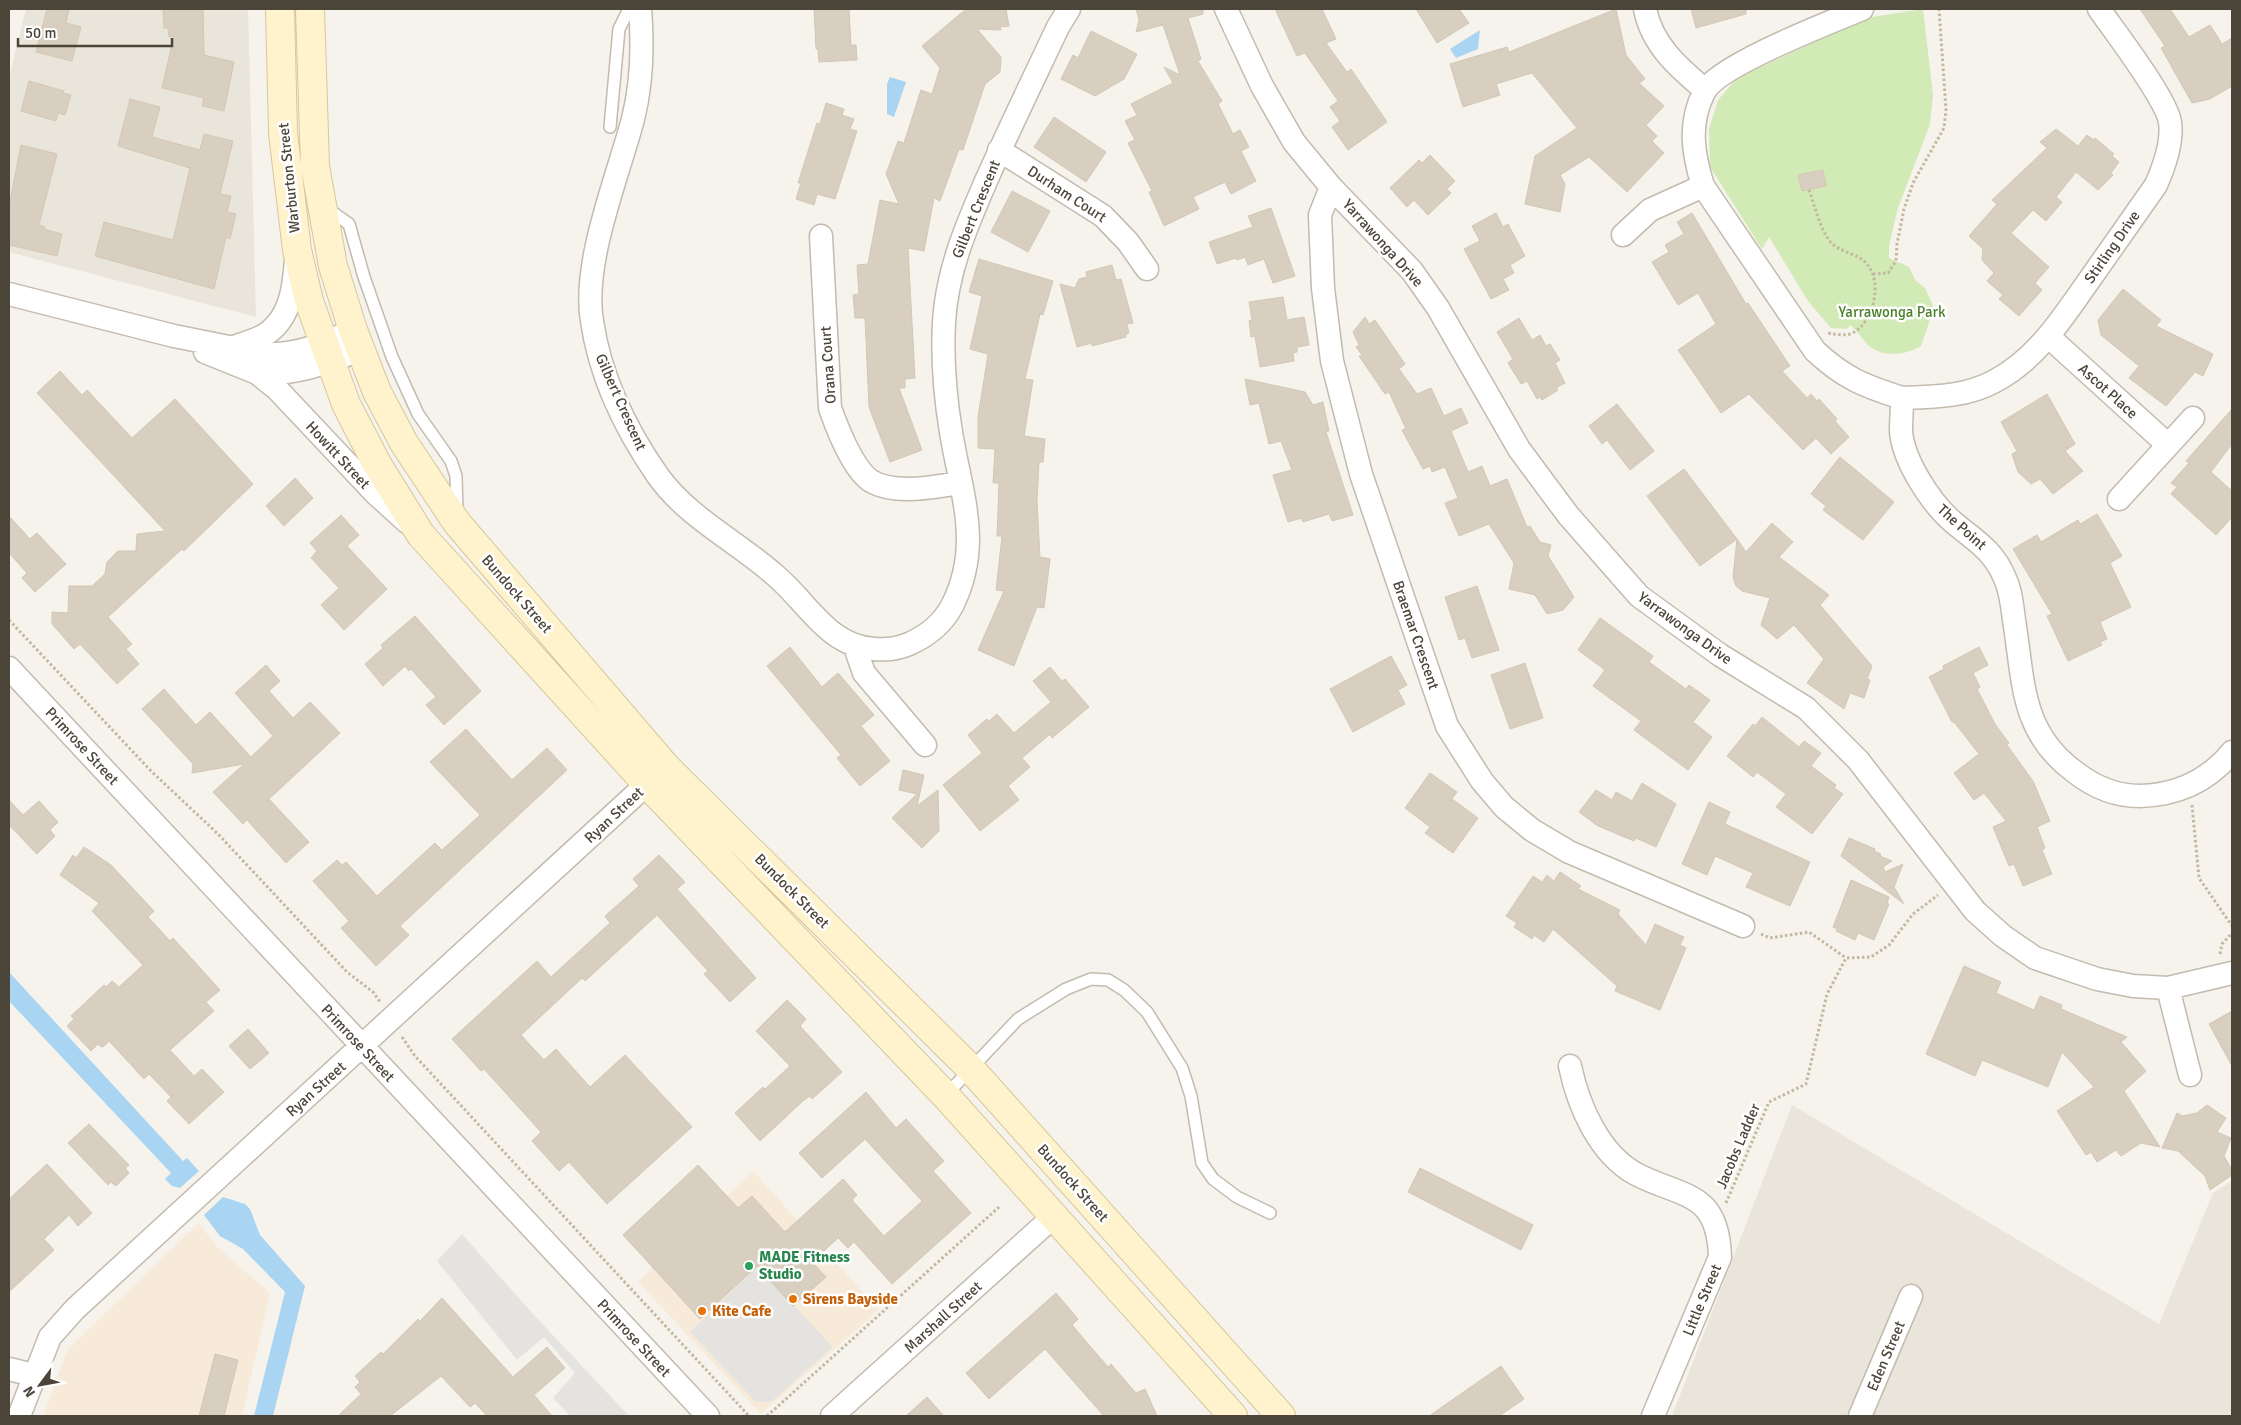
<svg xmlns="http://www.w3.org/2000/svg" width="2241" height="1425" viewBox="0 0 2241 1425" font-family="Signika,sans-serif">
<rect width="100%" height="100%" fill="#f6f3ec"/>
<path fill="#eae5da" d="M26,9h222l8,308 -247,-65v-174z
M1792,1105l367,219 54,-131 19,-12v235h-560z"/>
<path fill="#f7ead8" d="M753,1171l126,139 -118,104 -123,-132z
M199,1223l17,23 54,47 -28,123h-199l25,-67z"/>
<path fill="#d2eab5" d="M1923,9l10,86 -3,29 -32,84 -9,38v12l20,9 7,14 9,7 9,20 -13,38c-15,9 -37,12 -52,0 -6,-6 -11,-14 -18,-21l-5,4 -15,-1 -23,-27 -39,-64 -7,12 -52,-82 -1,-38 9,-29 19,-22 129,-60z"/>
<path fill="#e5e3e0" d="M462,1234l72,81 95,101h-59l-17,-18 22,-25 -31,-36 -27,23 -80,-99z
M757,1266l76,81 -62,55 -16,-1 -65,-69z"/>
<path fill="#a9d4f2" d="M1480,30l-2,19 -22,9 -6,-9z
M890,77l16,5 -12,35 -7,-3v-30z
M9,972l174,189 4,-3 12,13 -19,17 -8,-2 -7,-7 6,-6 -162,-172z
M223,1197l22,7 5,5 10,26 45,51 -32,130h-19l31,-124 -42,-43 -23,-13 -16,-21z"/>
<path fill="#d8cfc1" stroke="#d3c7b4" d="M47,9h22l-3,14 15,4 -9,34 -36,-9z
M163,9h40l1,46 30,7 -10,49 -22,-5 2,-8 -42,-10 12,-52 -5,1 -1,-9h-4z
M814,9h35l2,36h5l1,15 -38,2 -1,-13h-2z
M966,9h40l3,17 -9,1 1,3 -24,-1 24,28 -1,15 -15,12 -22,66 -4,-1 -19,52 -6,-3 -10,53 -16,-3 7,130 -10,1v9h-6l23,62 -32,12 -21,-55 -4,-89h-10l-2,-23 6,-1 -2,-29 11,-1 12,-64 19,4 -13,-30 12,-33 6,2 17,-53 11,4 8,-26 -18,-22z
M1136,9h67v5l-15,4 13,41 -3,2 24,40 -4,3 15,30 7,-4 9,17 -8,4 15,30 -25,13 -6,-12 -32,15 6,12 -35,17 -15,-34 3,-1 -24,-48 7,-3 -10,-19 12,-6 -6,-11 42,-21 -9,-16 16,8 -17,-50 -27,7 3,-12z
M1275,9h47l14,30 -10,4 21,29 4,-3 36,53 -39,28 -16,-23 8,-6 -10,-14 8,-6 -33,-48 -8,3z
M1416,9h43l10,14 -32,20z
M1616,9l10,46 19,24 -6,4 25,23 -18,19 11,11 -5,5 12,12 -37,39 -38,-35 -29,18 5,9 -5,28 -35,-8 10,-48 42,-28 -45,-55 -36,11 4,11 -37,12 -13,-43 57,-17 2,5z
M1691,9h55v5l-50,14z
M2140,9h30l19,28 21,-12 12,19 10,-6v48l-22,13 -18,4 -31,-55 4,-2z
M1091,31l46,23 -13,25 -29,17 -34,-17 12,-24 5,3z
M29,81l35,10 -1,2 8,2 -6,20 -7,-2 -2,8 -35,-10z
M130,99l30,8 -8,30 48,13 4,-16 29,7 -13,53 11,2 -4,16 9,2 -6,25 -4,-2 -12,52 -119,-33 9,-34 69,18 17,-72 -72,-22z
M826,103l18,6 -2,6 12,4 -4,10 7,2 -22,68 -18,-5 -3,11 -18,-6 5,-16h-3l19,-60 3,1z
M1054,117l52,35 -20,30 -52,-35z
M2056,129l22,17 9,-11 7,5 1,-2 19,16 -2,2 7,6 -8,11 2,2 -15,15 -22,-18 -20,25 6,5 -16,19 -13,-11 -22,23 38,34 -14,16 7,7 -23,26 -20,-17 4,-4 -16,-14 7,-8 -12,-13 1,-11 -14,-13 28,-32 -5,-4 55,-52 -7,-6z
M21,145l36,9 -18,71 6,2 -1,2 18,5 -5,22 -48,-11v-38z
M1430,155l25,26 -8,8 4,4 -23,22 -14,-15 -7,7 -17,-19 29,-28 3,3z
M1823,170l3,16 -24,5 -4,-16z
M1012,191l38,20 -22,41 -37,-20z
M1271,208l24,68 -22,7 -9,-24 -16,6 -3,-8 -8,3 -1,-2 -19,6 -8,-22 44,-15 -5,-11z
M1496,213l7,14 5,-3 17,32 -15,9 4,8 -11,6 6,11 -18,9 -27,-50 16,-8 -8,-15z
M1692,213l54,91 2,-1 42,63 -8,5 25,27 4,-4 6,7 2,-2 18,20 -2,2 14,16 -18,17 -15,-16 -13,12 -54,-56 -28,19 -43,-63 38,-26 -18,-31 -20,12 -26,-43 17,-10 -4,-7 19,-11 -7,-12z
M979,259l74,22 -10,34 -3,-1 -15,65 8,1 -9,56 21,3 -2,23h-4l-2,39 3,56 10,2 -6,49 -7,-1 -23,59 -36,-16 26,-59 -8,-1 6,-54h-5l2,-53h-6l2,-34 -17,-1v-31l10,-63 -18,-5 12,-53 -13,-4z
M1112,265l4,15 5,-1 12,44 -6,1 2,9 -3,1v3l-34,9v-3l-15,4 -17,-63 15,4 4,-9 8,-2 -1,-5z
M2123,289l38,31 -5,6 57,28 -10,22 -8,-4 -29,34 -37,-28 10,-12 -38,-31 -3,-15z
M1283,297l4,23 17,-3 5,28 -12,2v5l-4,1 1,8 -34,6 -5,-31 -4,1 -2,-16 3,-1 -3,-18z
M1365,317l4,7 6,-4 30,44 -6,5 18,25 14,-6 13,28 17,-8 7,15 -17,8 17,41 14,-6 8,20 17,-7 20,48 3,-1 10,16 11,3 -3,11 26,41 -11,13 -16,4 -12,-19 -26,-6 5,-26 -25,-39 -30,12 -14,-33 13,-5 -13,-31 -13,5 -2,-6 -7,3 -21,-39 4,-1 -17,-37 -4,2 -26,-38 3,-1 -6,-8 3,-2 -6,-13z
M1519,318l13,22 8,-5 6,11 4,-2 10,16 -5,3 10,20 -9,5 2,2 -16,10 -2,-3 -3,2 -10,-18 -6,3 -13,-21 5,-4 -16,-27z
M60,371l22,24 5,-5 45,48 43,-39 78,85 -69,67 -2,-2 -74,68 24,27 -6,5 13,15 -22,20 -37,-40 -6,5 -22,-25v-12l16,1 1,-27h23l13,-12 2,-12 11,-11h18l1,-17 28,-3 -128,-138z
M1245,379l60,13 8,13 10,-3 6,29 -3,1 27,83 -21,6 -3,-7 -26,8 -2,-4 -13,4 -15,-47 19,-5 -11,-29 -12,3 -10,-41 -9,2z
M2047,394l28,50 -10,7 18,20 -30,23 -13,-15 -9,5 -13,-12 -6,-18 5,-3 -16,-29z
M1617,404l37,47 -24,19 -23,-30 -5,4 -13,-18z
M2232,409v35l-21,28 21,19v26l-16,18 -45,-41 6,-7 -6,-4 18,-20 -3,-2z
M1840,457l54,45 -31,38 -40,-30 3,-4 -15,-12z
M1684,469l53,70 -37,27 -53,-70z
M295,478l18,20 -29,28 -18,-20z
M2097,514l25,42 -12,7 21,44 -31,15 7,17 -7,3 2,3 -34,16 -21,-45 5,-2 -39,-65 24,-14 4,7 37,-22 2,4z
M341,515l18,20 -12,11 40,43 -43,41 -23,-25 18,-17 -28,-30 6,-7 -7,-8z
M9,516l21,23 7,-6 29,31 -31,28 -13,-14 5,-5 -18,-20z
M1772,523l21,19 -14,15 50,38 -9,10 52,61 -5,13 3,1 -6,18 -14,-5 -6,16 -37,-26 17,-24 -30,-34 -17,14 -16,-14 9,-27 -28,-7 -6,-5 -3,-9 4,-38 9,13z
M1477,586l22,64 -27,8 -7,-20 -6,2 -14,-43z
M415,616l66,75 -37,34 -18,-20 10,-8 -25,-28 -2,2 -4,-5 -22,20 -18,-22 18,-16 -2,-3z
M1600,618l53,38 -4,6 37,27 3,-4 21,15 -17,22 19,15 -24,33 -54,-40 7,-9 -48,-35 12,-16 -27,-20z
M790,647l32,40 16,-14 36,42 -13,11 29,35 -30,25 -23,-28 4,-3 -74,-89z
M1979,647l9,18 -15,8 7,14 -3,2 18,35 14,19 -2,2 26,36 17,40 -13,6 8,21 -3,2 10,24 -29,12 -9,-22 -5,2 -16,-39 13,-6 -22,-28 -10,7 -20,-27 25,-19 -25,-32h-2l-23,-45 15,-8 -1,-3z
M1391,656l16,29 -9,5 7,14 -52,28 -23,-43z
M1525,663l18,55 -33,11 -19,-54z
M266,665l14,16 -11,10 24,27 17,-16 30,31 -71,66 40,43 -23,21 -39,-43 -4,4 -30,-32 31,-28 -52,9 1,-9 -51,-55 22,-20 32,36 14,-13 41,45 22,-21 -38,-43z
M1050,667l12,14 3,-2 24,28 -37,31 -2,-4 -28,24 8,9 -22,19 11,14 -39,31 -37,-46 39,-32 -14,-18 19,-16 2,2 8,-7 17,19 37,-31 -18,-21z
M1762,717l37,30 5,-6 17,12 -10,13 25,19 -2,3 9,6 -31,40 -36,-27 10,-13 -29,-22 -4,5 -26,-21 26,-32 2,2z
M466,729l46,51 35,-32 20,22 -167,156 9,9 -33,31 -35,-38 8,-7 -36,-40 24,-21 5,5 4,-3 31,34 58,-53 7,7 38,-35 -50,-53z
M903,770l21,5 -7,31 21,-16 1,41 -17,17 -30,-30 25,-24 -18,-4z
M1430,773l27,19 -5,7 26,19 -25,35 -28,-20 5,-6 -25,-19z
M1642,783l34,21 -20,43 -20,-9 -2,3 -36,-15 -19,-14 17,-22 16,10 4,-8 16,9z
M9,800l14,15 16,-14 19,21 -8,8 5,6 -18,18 -28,-29z
M1709,802l21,10 -5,12 85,38 -20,44 -44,-19 7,-14 -38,-17 -8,19 -25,-11z
M1849,838l26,11 -1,2 7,3 -1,2 12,5 -9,6 2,5 18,-8 -9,23 10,17 -63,-48z
M84,847l27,18 43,46 -6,6 22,24 3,-3 47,52 -14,12 8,9 -44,39 24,26 8,-7 22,23 -35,32 -22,-23 4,-4 -22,-23 -5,5 -35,-38 -5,5 -3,1 -3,-3 -7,7 -24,-25 7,-7 -3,-3 33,-31 2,2 6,-6 7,6 24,-22 -51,-54 7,-8 -39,-28 13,-20 3,3z
M659,855l26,27 -8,7 79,89 -26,24 -26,-28 4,-3 -51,-56 -72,66 -3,-3 -61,57 23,25 12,-11 34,38 35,-32 67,72 -85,77 -38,-42 -10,9 -27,-30 9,-9 -57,-63 -3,2 -29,-32 85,-78 14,16 59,-54 -5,-7 34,-30 -6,-7z
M1560,872l21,14 -3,3 42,21 -2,4 28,31 9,-21 29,13 -4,8 6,3 -26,62 -45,-19 2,-5 -64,-57 -9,13 -10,-7 -2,4 -18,-12 3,-4 -11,-7 27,-40 9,6 5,-7 7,6z
M1851,880l38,17 -2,6 2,1 -15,36 -16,-7 -3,7 -19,-9 1,-2 -4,-2z
M1964,966l37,16 -5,11 38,17 6,-14 22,9 -1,4 66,28 -6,5 25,29 -22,20 36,56 -19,-4 -20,13 -5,-6 -19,12 -6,-10 -5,3 -29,-44 37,-24 -32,-35 -14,35 -66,-27 -7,16 -49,-22z
M787,1000l19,19 -6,7 42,46 -30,27 -2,-3 -6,4 -44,41 -25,-28 28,-26 2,2 25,-23 -34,-35z
M2232,1011v55l-23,-42z
M248,1029l21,24 -19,16 -21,-23z
M866,1092l30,36 10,-9 38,42 -11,10 38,42 -79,71 -38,-42 -6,6 -10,-10 -26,24 14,15 -33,29 -36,-40 -57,53 -77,-84 75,-70 40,43 14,-12 33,36 58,-53 14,16 -5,5 32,36 38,-35 -57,-62 -43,39 -23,-25z
M2207,1105l19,13 -9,14 14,6 -7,18 8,14v5l-22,15 -5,-14 -27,-25 -16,-3 15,-35 5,3 15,-3z
M89,1124l40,41 -4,3 4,5 -13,13 -5,-4 -3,3 -40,-42z
M47,1164l45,49 -14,13 -9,-11 -25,24 10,11 -45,42v-93z
M1420,1168l113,57 -12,25 -113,-58z
M1056,1293l22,26 -6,6 36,42 3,-3 25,29 9,-4 12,27h-53l-59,-67 -56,50 -23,-26z
M442,1298l71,79 34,-30 18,21 -31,27 18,21h-65l-12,-13 -5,4 -29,-31 -51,40h-52l23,-22 -6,-7 5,-5 -5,-6 26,-24 2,2 35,-35 2,2z
M215,1354l23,6 -14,56h-25z
M1501,1366l23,33 -25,17h-70z
M927,1397l17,19h-38z"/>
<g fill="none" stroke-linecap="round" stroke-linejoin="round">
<defs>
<path id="lane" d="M610,127l9,-98 10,-20
M325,207l24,17 15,53 28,80 26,57 33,47 5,15 1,37
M946,1095l72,-76 48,-30 25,-10 17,1 16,10 23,22 35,56 9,28 11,67 11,16 24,18 33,16"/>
<path id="street" d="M640,9c3,36 2,74 -7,110 -15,57 -51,144 -41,202 8,55 34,109 66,155 30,42 80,66 118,100 32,27 52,70 98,73 14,1 22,0 35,-5 18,-8 34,-21 43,-38 31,-61 9,-112 -1,-174 -6,-36 -9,-73 -7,-110 3,-51 22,-95 42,-141 23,-52 48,-103 72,-154l11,-18
M1226,9l36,77 32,56 37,45 81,84 26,37 81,141 49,66 71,81 81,59 86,53 52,52 117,151 28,25 32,22 62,21 36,7 35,2 64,-15
M1645,9c7,36 33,58 60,81
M1862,9c-31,13 -144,56 -158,83 -16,32 -11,62 -1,94l112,165c29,27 49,35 87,47 0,11 -1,23 -1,34 3,30 30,71 52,90 21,18 39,27 51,54 7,14 8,29 10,44 10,61 6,112 61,152 19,15 40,24 65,24 38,-1 68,-15 92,-44
M999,150l104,66 25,26 19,27
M1331,187l-11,28 3,73 9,73 29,113 86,252 35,55 22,26 28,23 37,22 174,74
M1623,235l27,-25 53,-24
M821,236l9,172c7,20 23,61 41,73 10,6 25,8 37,8 18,0 36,-4 53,-6
M9,294l165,42 90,18c32,2 60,-10 89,-24
M2049,337l119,108
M232,348c12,-5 27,-8 37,-16 22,-17 25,-46 27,-72
M205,352l52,21 20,16 98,104 32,29
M257,373c38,2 69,-9 104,-24
M1902,398c31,-1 64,-1 93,-17 43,-23 68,-64 95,-102 22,-31 44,-63 66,-94 8,-18 17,-42 14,-63 -4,-24 -55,-90 -71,-113
M2119,499l74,-81
M855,647l9,26 61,72
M9,668l699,748
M2168,988l22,87
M1570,1066c8,39 29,88 66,108 46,24 82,16 84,83l-67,159
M9,1369l24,6
M19,1416l31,-79 25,-28 572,-525
M832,1416l221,-199
M1860,1416l51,-120"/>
<path id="secondary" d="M280,9l3,124 14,117 12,51 37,103 31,60 44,71 226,249 298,311 288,321
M310,9l5,157 18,100 20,64 24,62 27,51 53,80 210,245 303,300 311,348"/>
</defs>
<use href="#lane" stroke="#c2bbae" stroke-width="14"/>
<use href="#street" stroke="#c2bbae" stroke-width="25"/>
<use href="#secondary" stroke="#d6c79b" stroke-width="30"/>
<path stroke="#c4b79f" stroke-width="3" stroke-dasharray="2.5 2.5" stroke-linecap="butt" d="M1809,190c6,16 10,36 20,50 9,13 28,12 38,24 16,18 7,61 -17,70 -7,2 -15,0 -23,-1
M1873,274l15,-1 8,-12 1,-17 7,-35 9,-26 31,-55 2,-18 -7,-101
M9,620l142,151 67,63 129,138 26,20 7,10
M2192,805l7,73 33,48
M1761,934l9,4 39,-6 37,26
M2220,954l2,-10 10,-11
M402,1037l13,19 334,360
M1726,1203l43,-101 37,-18 21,-90 19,-36 25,-1 18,-12 24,-31 25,-19
M767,1416l232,-209"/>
<use href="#lane" stroke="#fff" stroke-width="11"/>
<use href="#street" stroke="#fff" stroke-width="22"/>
<use href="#secondary" stroke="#fff3cd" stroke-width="28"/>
</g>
<circle fill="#2e9e5b" stroke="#fff" stroke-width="2" cx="749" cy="1266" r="5"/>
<g fill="#e8710a" stroke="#fff" stroke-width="2">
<circle cx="793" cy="1299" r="5"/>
<circle cx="702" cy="1311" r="5"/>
</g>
<g text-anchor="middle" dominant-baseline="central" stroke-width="5" stroke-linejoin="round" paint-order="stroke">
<g font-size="15" fill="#4b4439" stroke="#fff">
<text transform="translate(289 178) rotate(-96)">Warburton Street</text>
<text transform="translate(1067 194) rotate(33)">Durham Court</text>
<text transform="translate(976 209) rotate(-68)">Gilbert Crescent</text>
<text transform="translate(1383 243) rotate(48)">Yarrawonga Drive</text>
<text transform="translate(2112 247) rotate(-55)">Stirling Drive</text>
<text transform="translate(828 365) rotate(-94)">Orana Court</text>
<text transform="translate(2108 391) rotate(42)">Ascot Place</text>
<text transform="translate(621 402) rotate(66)">Gilbert Crescent</text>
<text transform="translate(338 455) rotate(47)">Howitt Street</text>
<text transform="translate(1962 527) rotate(42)">The Point</text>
<text transform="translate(517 594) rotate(49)">Bundock Street</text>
<text transform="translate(1685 628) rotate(36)">Yarrawonga Drive</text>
<text transform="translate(1416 635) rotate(71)">Braemar Crescent</text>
<text transform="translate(82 746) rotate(47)">Primrose Street</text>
<text transform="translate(614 815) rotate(-43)">Ryan Street</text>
<text transform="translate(792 891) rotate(45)">Bundock Street</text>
<text transform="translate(358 1043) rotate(47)">Primrose Street</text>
<text transform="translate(316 1089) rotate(-42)">Ryan Street</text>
<text transform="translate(1738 1146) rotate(-67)">Jacobs Ladder</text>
<text transform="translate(1073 1183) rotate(48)">Bundock Street</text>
<text transform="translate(1702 1300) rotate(-67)">Little Street</text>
<text transform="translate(943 1317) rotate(-42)">Marshall Street</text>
<text transform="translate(634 1338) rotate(47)">Primrose Street</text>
<text transform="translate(1886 1356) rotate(-67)">Eden Street</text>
</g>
<g font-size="15" fill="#4a7f2a" stroke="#fff">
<text x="1892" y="312">Yarrawonga Park</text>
</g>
<g font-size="15" font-weight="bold" fill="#27864d" stroke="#fff" text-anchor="start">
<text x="759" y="1257">MADE Fitness<tspan x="759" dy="17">Studio</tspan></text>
</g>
<g font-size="15" font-weight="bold" fill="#c56008" stroke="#fff" text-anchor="start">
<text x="803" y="1299">Sirens Bayside</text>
<text x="712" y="1311">Kite Cafe</text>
</g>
</g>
<rect width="2241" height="1425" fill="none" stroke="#4b4439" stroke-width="20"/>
<g transform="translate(40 1385) rotate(238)" stroke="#ffffff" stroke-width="4" paint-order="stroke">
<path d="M0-4L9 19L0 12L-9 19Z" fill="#4b4439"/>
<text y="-8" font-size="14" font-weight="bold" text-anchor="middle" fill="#4b4439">N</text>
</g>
<path d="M18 38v8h154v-8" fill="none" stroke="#4b4439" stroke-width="2.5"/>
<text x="25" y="38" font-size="15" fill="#4b4439" stroke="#ffffff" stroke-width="4" paint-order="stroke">50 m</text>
</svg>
